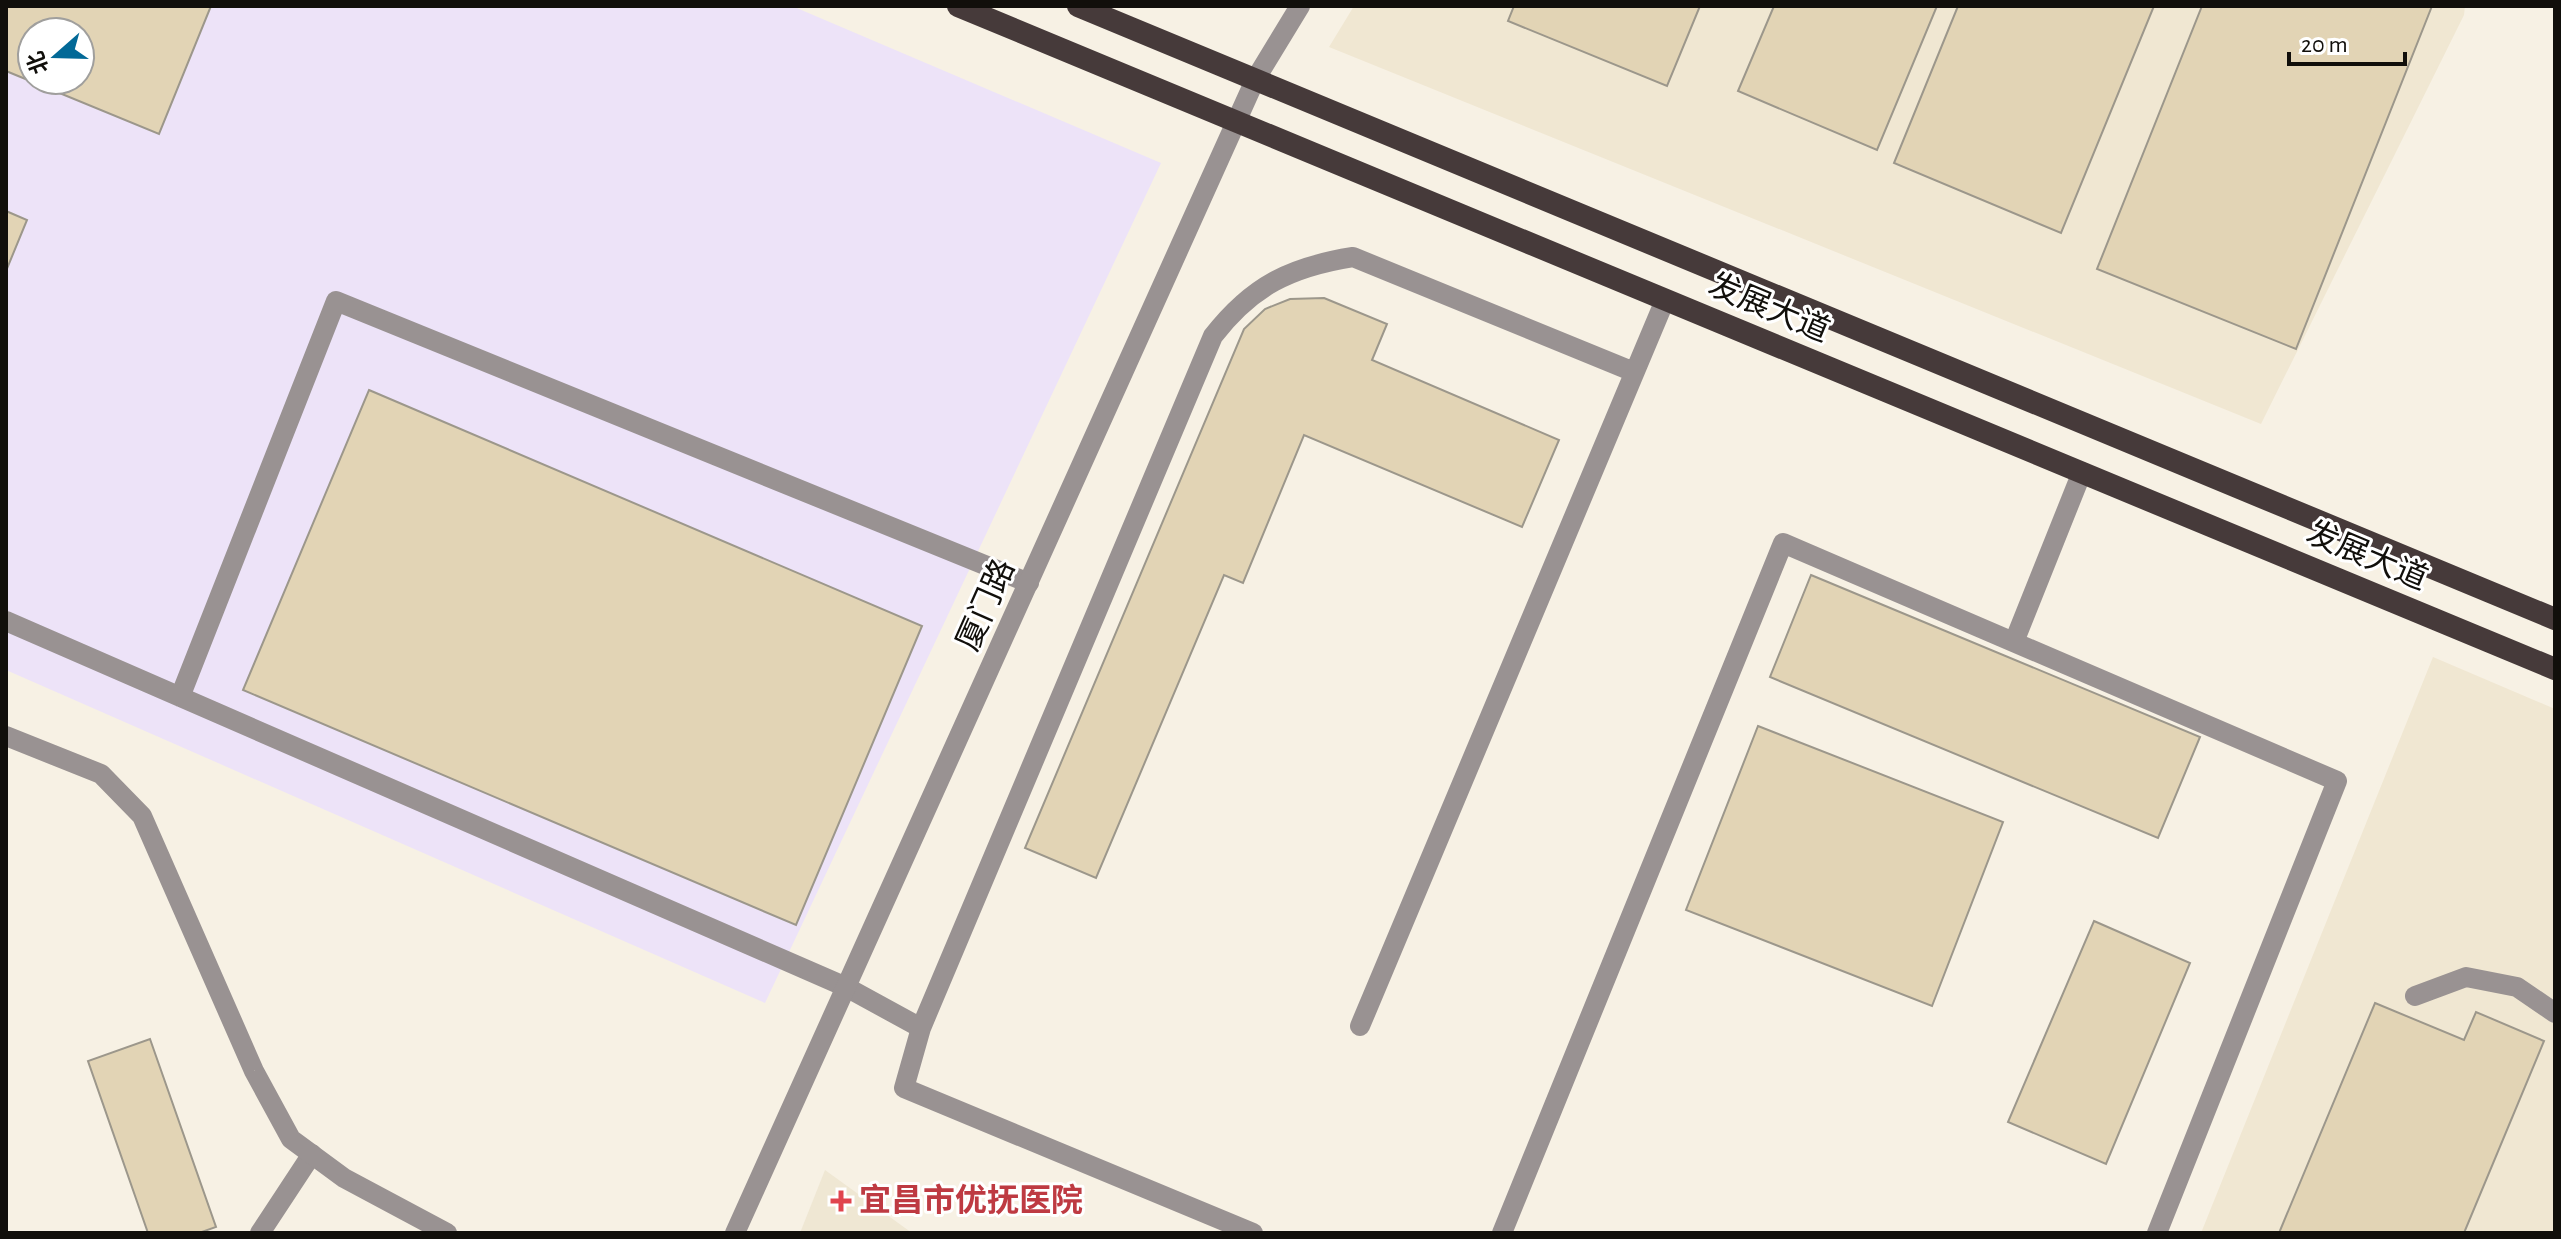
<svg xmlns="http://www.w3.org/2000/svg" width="2561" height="1239" viewBox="0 0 2561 1239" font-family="'Alegreya Sans','Noto Sans SC',sans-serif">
<rect width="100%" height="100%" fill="#f7f1e4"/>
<path fill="#ede3f8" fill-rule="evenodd" d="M6,6h786l369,157 -396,840 -759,-333zM32,32h48v48h-48z"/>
<path fill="#f0e7d2" d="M1354,6h1111l-1,9 -203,409 -932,-377z
M2433,657l122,52v524h-354z"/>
<path fill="#efe7d3" d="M825,1170l87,63h-112z"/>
<path fill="#e2d4b5" stroke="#9c978b" stroke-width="2" fill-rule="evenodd" d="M6,6h205l-52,128 -153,-63zM32,32h48v48h-48z
M1514,6h186l-33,80 -159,-65z
M1774,6h163l-60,144 -139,-59z
M1958,6h196l-93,227 -167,-70z
M2202,6h230l-136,343 -199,-80z
M6,211l21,9 -21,51z
M1324,298l63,26 -15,36 187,80 -37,87 -218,-92 -61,148 -19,-8 -128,303 -71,-30 219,-519 21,-20 25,-10z
M369,390l553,236 -126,299 -553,-235z
M1811,575l389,162 -42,101 -388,-161z
M1758,726l245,96 -71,184 -246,-96z
M2094,921l96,42 -84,201 -98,-42z
M2375,1003l89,37 12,-28 68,29 -80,192h-185z
M150,1039l66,188 -17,6h-51l-60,-172z"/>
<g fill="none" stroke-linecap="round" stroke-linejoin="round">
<path stroke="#999292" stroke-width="20" d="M6,621l840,366 75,41 292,-692c39,-50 77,-69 140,-79l281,115
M2014,642l68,-170
M180,697l156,-396 693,282
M2415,996l51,-19 51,10 38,26
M1360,1026l305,-726
M921,1028l-17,60 349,145
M260,1233l52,-79
M1502,1233l281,-690 554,238 -180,452"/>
<path stroke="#999292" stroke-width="20" d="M6,736l95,38 41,42 112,255 37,68 53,39 103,55"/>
<path stroke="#999292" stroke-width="20" d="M735,1233l520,-1153 45,-74"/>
<path stroke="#463a3a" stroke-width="22" d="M958,6l1597,663
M1078,6l1477,613"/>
</g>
<path fill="#e0444e" stroke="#fff" stroke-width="3" d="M837 1189h8v8h8v8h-8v8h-8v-8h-8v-8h8z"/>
<g text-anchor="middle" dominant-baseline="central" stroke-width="6" stroke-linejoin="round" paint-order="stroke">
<g font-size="32" fill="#110f0b" stroke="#fff">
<text transform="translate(1769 308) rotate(23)">发展大道</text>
<text transform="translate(2367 556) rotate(23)">发展大道</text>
<text transform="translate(986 605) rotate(-66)">厦门路</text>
</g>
<g font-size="32" font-weight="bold" fill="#be3a42" stroke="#fff" text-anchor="start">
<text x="859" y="1201">宜昌市优抚医院</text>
</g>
</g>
<rect width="2561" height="1239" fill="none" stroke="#110f0b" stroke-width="16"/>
<g transform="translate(56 56) rotate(250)"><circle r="38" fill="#ffffff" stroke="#a09f9d" stroke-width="2"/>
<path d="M0-6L14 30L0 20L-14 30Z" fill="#026997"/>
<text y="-12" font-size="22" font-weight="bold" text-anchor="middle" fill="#110f0b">北</text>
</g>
<path d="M2289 52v12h116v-12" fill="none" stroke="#110f0b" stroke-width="4"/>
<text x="2301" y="52" font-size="24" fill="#110f0b" stroke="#ffffff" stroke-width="6" paint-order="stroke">20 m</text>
</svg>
